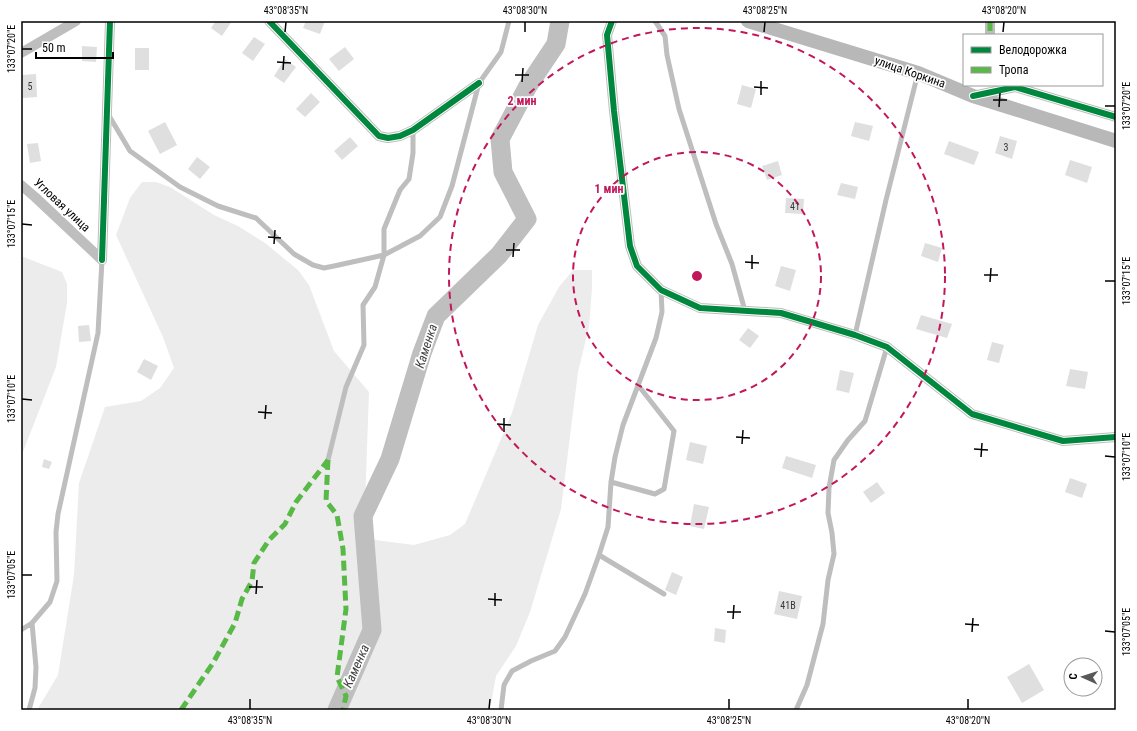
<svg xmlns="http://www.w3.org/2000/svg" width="1137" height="731" viewBox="0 0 1137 731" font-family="'Roboto Condensed',sans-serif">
<rect width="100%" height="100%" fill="#fff"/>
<path fill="#ececec" d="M142,182h14l14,5 44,28 24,11 27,17 33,27 11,15 25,66 35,41 -4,113 4,21 6,14 39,5 36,-10 15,-11 47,-111 26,-88 21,-38 14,-17h19v18l-3,39 -11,45 -17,137 -31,103 -14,34 -20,30 -6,34h-453l21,-35 16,-100 5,-92 26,-76 36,-6 19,-13 14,-20 -11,-31 -47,-102 14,-37z
M21,256l41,16 5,12v19l-11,64 -35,90z"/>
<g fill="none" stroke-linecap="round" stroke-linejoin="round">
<path stroke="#bfbfbf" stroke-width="19" d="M337,710l35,-80 -9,-114 27,-57 32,-106 14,-37 63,-61 28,-36 -24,-47 -3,-33 28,-53 28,-42 4,-23"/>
</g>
<path fill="#dfdfdf" d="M216,21h16l-10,15 -11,-8z
M306,21h19l-5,13 -17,-6z
M254,37l11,7 -12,17 -11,-8z
M82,46l15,1 -1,15 -14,-1z
M345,47l9,12 -15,12 -10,-12z
M135,48h14v22h-14z
M285,59l11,8 -12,16 -10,-7z
M36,74l1,23 -14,1 -1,-23z
M742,85l14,4 -5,19 -14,-4z
M311,93l9,9 -15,15 -9,-8z
M165,122l12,23 -17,9 -12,-23z
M855,122l18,4 -4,15 -18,-5z
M1000,136l17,5 -5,18 -17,-6z
M350,137l8,9 -16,14 -8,-9z
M949,141l30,11 -5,13 -30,-11z
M38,143l3,18 -11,2 -3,-19z
M197,157l13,10 -10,12 -12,-10z
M1070,160l22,7 -5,16 -22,-8z
M778,161l4,14 -15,5 -5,-14z
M841,183l17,4 -3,12 -18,-4z
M786,198l18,1 -1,15 -18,-1z
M925,243l17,5 -4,14 -17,-6z
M781,266l15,4 -6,21 -15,-5z
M921,315l31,9 -5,14 -31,-9z
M89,325l2,16 -12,1 -1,-16z
M748,328l11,8 -9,12 -11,-8z
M992,342l12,3 -5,18 -12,-3z
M144,359l14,7 -7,14 -14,-8z
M1070,369l18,3 -3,17 -19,-3z
M840,370l14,3 -5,20 -13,-3z
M690,442l17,4 -4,18 -17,-4z
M786,456l30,9 -4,13 -30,-10z
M44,459l8,3 -3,7 -7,-2z
M1070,478l17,6 -5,14 -17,-6z
M877,482l8,11 -14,10 -8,-11z
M694,504l15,3 -5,22 -14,-3z
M672,572l11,5 -7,18 -11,-5z
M779,591l23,5 -5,23 -23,-5z
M715,628l11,2 -1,13 -11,-2z
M1029,664l15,26 -22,13 -15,-26z"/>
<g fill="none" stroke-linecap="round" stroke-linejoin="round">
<path stroke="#bebebe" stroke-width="5" d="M655,21l10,15 2,19 12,54 37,115 16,40 13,47
M108,114l22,37 50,36 38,19 38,12 38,36 19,11 11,3 10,-2 50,-11v-26l16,-39 9,-11 4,-26v-23
M855,335l31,-135 32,-127
M328,460l18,-73 18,-42 -1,-40 12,-18 9,-32 36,-19 20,-19 12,-31 27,-103 22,-31 8,-31
M611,482l44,12 9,-5 10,-58 -36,-46
M599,555l65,39
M21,630l11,-7 18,-21 7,-21 -1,-49 2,-18 40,-181 4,-73
M29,710l6,-22 1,-21 -4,-44
M501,710l3,-25 8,-14 19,-10 24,-10 10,-14 20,-43 14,-39 9,-28 3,-45 4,-25 8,-32 33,-87 6,-26 -1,-22
M796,710l11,-25 16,-61 5,-44 6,-26 -2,-21 -4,-20 1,-25 5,-28 14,-20 17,-19 22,-74"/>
<path stroke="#bebebe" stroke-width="10" d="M269,21l110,115 9,2 12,-2 13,-6 66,-47
M612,21l-5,14 7,76 16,135 7,20 24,24 39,18 81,5 74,22 32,12 85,67 91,27 53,-4
M990,21v14
M21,53l55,-32
M973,96l42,-9 101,30
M21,185l14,12 67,63
M102,260l8,-239"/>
<path stroke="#b8b8b8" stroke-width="14" d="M748,21l170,52 55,23 143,45"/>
<path stroke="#58b947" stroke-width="5" stroke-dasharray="10 5" stroke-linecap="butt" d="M990,21v14
M328,460l-2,41 11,14 6,34 3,60 -9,68 9,19 -3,14
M181,710l32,-47 22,-40 7,-24 10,-18 2,-18 15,-23 16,-16 11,-22 32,-42"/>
<defs>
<path id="cycleway" d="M269,21l110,115 9,2 12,-2 13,-6 66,-47
M612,21l-5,14 7,76 16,135 7,20 24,24 39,18 81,5 74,22 32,12 85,67 91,27 53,-4
M973,96l42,-9 101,30
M102,260l8,-239"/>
</defs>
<use href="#cycleway" stroke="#fff" stroke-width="8"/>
<use href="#cycleway" stroke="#00873e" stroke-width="6"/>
</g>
<path fill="none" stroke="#000" stroke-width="1.5" d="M285,32l1,-10M525,32v-10M764,32l1,-10M1003,32l1,-10M22,49h10M277,62l14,1M283,70l1,-14M515,75h14M522,82l1,-14M754,87l14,1M761,95v-14M993,100h14M1105,106h10M999,107l1,-14M22,224l10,1M268,237l13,1M274,244l1,-14M506,250h14M513,257l1,-14M745,262l14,1M752,269v-14M984,275h14M1105,281h10M990,282l1,-14M22,399l10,1M258,412l14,1M265,419l1,-14M497,424l14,1M504,432v-14M736,437l14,1M742,444l1,-14M974,449l14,1M1105,456l10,1M981,457l1,-14M22,575h10M249,587h14M256,594l1,-14M488,599l14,1M495,606v-13M727,612h14M733,619l1,-14M965,624l14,1M1105,631l10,1M972,632l1,-14M250,709v-10M489,709l1,-10M729,709v-10M968,709v-10"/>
<g fill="none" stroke="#c2185b" stroke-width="2" stroke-dasharray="7 5">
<circle cx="697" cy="276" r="124"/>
<circle cx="697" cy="276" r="248"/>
</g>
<g text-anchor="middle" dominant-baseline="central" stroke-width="3.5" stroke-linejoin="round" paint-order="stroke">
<g font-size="10" fill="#383838">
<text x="30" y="86">5</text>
<text x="1006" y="147">3</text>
<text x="795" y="206">41</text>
<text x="788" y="605">41В</text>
</g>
<g font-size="12" fill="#000" stroke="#fff">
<text transform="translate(910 72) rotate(19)">улица Коркина</text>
<text transform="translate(62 205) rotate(43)">Угловая улица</text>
</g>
<g font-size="13" font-style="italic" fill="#444" stroke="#fff">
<text transform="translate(426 346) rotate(-72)">Каменка</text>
<text transform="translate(356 666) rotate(-66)">Каменка</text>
</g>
</g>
<circle cx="697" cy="276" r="6" fill="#c2185b" stroke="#fff" stroke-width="2"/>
<g font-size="12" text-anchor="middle" font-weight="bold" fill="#c2185b" stroke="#fff" stroke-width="3.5" stroke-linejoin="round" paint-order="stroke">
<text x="522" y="105">2 мин</text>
<text x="609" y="193">1 мин</text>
</g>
<rect width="1137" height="731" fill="none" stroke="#ffffff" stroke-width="44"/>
<rect x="963" y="34" width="140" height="52" fill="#ffffff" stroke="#999999"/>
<rect x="971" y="47" width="20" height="6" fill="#00873e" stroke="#999999"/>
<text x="999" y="54" font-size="12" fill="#000000">Велодорожка</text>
<rect x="971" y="67" width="20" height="6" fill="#58b947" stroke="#999999"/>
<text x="999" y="74" font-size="12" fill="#000000">Тропа</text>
<g transform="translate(1083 677) rotate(273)"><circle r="19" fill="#ffffff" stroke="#999999"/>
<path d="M0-3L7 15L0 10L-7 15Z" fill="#595959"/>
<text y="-6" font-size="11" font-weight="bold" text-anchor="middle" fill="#000000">С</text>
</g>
<path d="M36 52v6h77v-6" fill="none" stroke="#000000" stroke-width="2"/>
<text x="42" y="52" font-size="12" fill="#000000" stroke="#ffffff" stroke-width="3" paint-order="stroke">50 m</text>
<rect x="22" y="22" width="1093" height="687" fill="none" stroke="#000" stroke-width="1.5"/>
<g font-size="10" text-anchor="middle" fill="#000">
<text x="286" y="14">43°08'35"N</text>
<text x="525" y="14">43°08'30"N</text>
<text x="765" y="14">43°08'25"N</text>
<text x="1004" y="14">43°08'20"N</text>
<text transform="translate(11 49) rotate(-90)" y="4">133°07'20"E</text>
<text transform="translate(1126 106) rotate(-90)" y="4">133°07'20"E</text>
<text transform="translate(11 224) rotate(-90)" y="4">133°07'15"E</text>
<text transform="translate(1126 281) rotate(-90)" y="4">133°07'15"E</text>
<text transform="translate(11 399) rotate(-90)" y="4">133°07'10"E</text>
<text transform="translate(1126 457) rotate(-90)" y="4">133°07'10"E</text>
<text transform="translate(11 575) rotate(-90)" y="4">133°07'05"E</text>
<text transform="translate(1126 632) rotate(-90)" y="4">133°07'05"E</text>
<text x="250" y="724">43°08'35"N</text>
<text x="489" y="724">43°08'30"N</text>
<text x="729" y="724">43°08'25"N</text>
<text x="968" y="724">43°08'20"N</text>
</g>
</svg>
